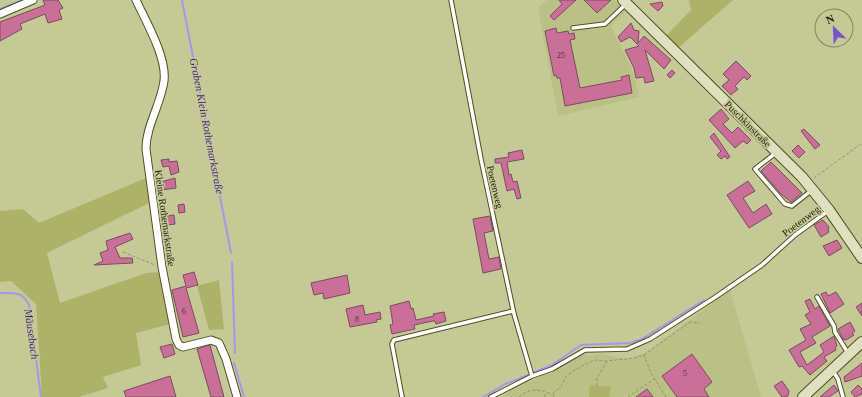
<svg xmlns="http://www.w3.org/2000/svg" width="862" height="397" viewBox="0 0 862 397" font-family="'Times New Roman',serif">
<rect width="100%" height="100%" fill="#c4c996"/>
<path fill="#bac086" d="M547,0h67l11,12 -14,14 23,48 5,23 -81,19 -20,-108z
M730,290l31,107h-257v-2l75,-39 23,-2 25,5 18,-6z"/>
<path fill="#acb368" d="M689,0h44l-55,48 -12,-12 25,-26z
M146,178l3,25 -102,50 13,50 86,-30 14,-1 10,52 -34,9 5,32 -38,12 5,11 -29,9h-37l-6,-93 -25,-23 -11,1v-71l23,-2 16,14z
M219,280l5,49 -15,1 -12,-44z
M590,385l21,2 -2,10h-20z"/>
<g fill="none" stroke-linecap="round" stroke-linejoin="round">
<path stroke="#a996ec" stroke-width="2" d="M182,0l49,253
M0,9l22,-9
M232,262l3,91
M0,293c14,0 22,-2 29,12l12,92
M234,363l10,34
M535,372l17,-7 29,-20 49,-2 12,-4 62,-39
M483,397l22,-13 23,-9"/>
</g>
<path fill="#ca6f97" stroke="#7b4c60" d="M43,0h15l5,8 -4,2 3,9 -14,4 -3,-9 -25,10 2,5 -22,12v-19l45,-17z
M559,0h17l-22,20 -4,-4 12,-12z
M584,0h27l-14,13z
M662,2l1,4 -5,5 -8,-7z
M631,23l3,7 5,1 -1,12 6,-7 27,24 -7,9 -19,-19 9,31 -9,2 -1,-6 -8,1 -2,-10 -9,-18 14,-4 -9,-9 -9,5 -3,-5z
M556,28l1,5 11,-2 1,3 5,-1 1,6 -5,1 10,48 42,-8 -1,-3 8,-2 3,18 -67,13 -5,-28h-3l-1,-3 -2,1 -9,-45z
M736,61l15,15 -4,4 -3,-3 -9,9 3,3 -7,6 -9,-9 7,-6 -6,-6z
M672,70l3,3 -5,5 -3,-3z
M721,109l8,10 -6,5 9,9 6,-6 13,13 -4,4 -4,-3 -8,7 -26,-28z
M804,129l16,16 -5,4 -14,-18z
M714,133l16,24 -3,2 -2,-3 -4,3 -4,-4 4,-4 -11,-14z
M798,145l7,7 -6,6 -7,-7z
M522,150l2,9 -17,3 2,13 2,-1 2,8 4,-1 4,17 -4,1 -3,-10 -7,2 -6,-28h-6v-4l14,-2 -1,-4z
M169,159v3l8,-1 2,11 -8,3 -2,-9 -6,1 -2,-7z
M771,162l31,31 -11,9 -10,-8 -20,-23z
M175,178l1,10 -14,2 -1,-8z
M748,181l7,10 -12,7 10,15 13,-9 6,10 -23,14 -22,-33z
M184,204l1,8 -6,1 -1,-8z
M174,215l1,9 -8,1 -1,-9z
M490,216l3,15 -9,2 5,26 10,-2 2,12 -18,4 -10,-54z
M823,220l6,7 -1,3 1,2 -8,5 -7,-12z
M130,233l3,6 -18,8 5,11h12l1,5 -39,2 9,-4 -3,-8 8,-3 -2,-9z
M837,240l5,8 -13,8 -6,-10z
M194,272l4,13 -12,3 13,45 -16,4 -11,-47 14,-4 -3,-11z
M347,275l3,18 -26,6 -1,-6 -9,2 -3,-12z
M826,292l2,4 8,-4 8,12 -14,9 -9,-19z
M810,299l5,10 4,-3 11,20 -18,11 4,6 -16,9 7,13 17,-13 -4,-7 14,-9 3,10 -2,2 1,2 -12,7 3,4 -17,14 -8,-9 -3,1 -10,-17 17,-10 -6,-11 11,-5 -6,-9 5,-3 -5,-11z
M409,301l2,8 2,-1 3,12 18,-4 -1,-2 11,-2 2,9 -10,3 -1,-3h-2l-19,4 1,4 -23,5 -2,-9 3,-1 -3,-18z
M862,303v13l-6,-9z
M363,305l2,10 15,-3 1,7 -5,1 1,2 -27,5 -4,-18z
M850,322l5,9 -3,2 2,2 -8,5 -3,-1 -5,-10z
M172,344l3,10 -11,4 -4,-11z
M210,345l14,52h-13l-14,-48z
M692,354l20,28 -8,7 5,8h-32l-15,-21z
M862,363v13l-17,6 -1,-5z
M170,376l6,21h-50l-2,-6z
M782,381l7,10 -1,5 -6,1 -8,-11z
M834,385l4,6 -9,6h-9z
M858,385l4,4v5l-7,3 -4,-5z
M647,389l6,8h-17z"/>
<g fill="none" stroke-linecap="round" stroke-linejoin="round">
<defs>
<path id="lane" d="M451,0l30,159 33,155 18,62 20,-7 33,-19 42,-1 23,-10 64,-41 48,-33 33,-30 33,-24
M573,28l32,-4 21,-20
M777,152l-22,17 30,35 7,2 20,-16
M817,297l17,29 1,6 13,21
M833,371l5,8 5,18
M402,397l-10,-53 2,-4 119,-29
M491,397l41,-21"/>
<path id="street" d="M136,0c10,22 31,57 28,81 -3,23 -18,45 -18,68l16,118 14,72 3,6 4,2 28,-7 8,3 7,16 11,38
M0,14l33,-14"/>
<path id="secondary" d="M623,0l179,177 27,33 33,48
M803,397l59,-55"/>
</defs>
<use href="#lane" stroke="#4d5121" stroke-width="5.5"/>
<use href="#street" stroke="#4d5121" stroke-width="9"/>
<use href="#secondary" stroke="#4d5121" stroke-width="12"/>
<path stroke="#92966c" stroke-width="1" stroke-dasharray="3 2" stroke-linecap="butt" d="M814,178l48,-35
M123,252l32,13
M644,355l43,-31 4,-2 9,1
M597,386v-8l10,-17c13,-2 24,-1 37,-6l7,18 15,24
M519,397c10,-9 20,-8 32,-3
M545,397v-5
M554,397l-2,-3 9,-7 5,-11 14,-9 14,-7 13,1
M628,397l26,-18"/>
<use href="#lane" stroke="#fff" stroke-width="3.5"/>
<use href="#street" stroke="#fff" stroke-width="7"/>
<use href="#secondary" stroke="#dee0c0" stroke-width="10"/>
</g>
<g text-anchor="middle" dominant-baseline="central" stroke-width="3.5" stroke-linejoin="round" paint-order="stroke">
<g font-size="8" fill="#4a3430">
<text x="561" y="55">25</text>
<text x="184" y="311">6</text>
<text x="357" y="319">8</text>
<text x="685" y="373">5</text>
</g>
<g font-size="10" fill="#1f210d" stroke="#c4c996">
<text transform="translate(748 124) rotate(45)">Puschkinstraße</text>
<text transform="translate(495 187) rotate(77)">Poetenweg</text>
<text transform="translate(165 218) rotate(82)">Kleine Rothemarkstraße</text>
<text transform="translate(801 221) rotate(-37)">Poetenweg</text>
</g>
<g font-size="11" font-style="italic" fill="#411e80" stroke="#c4c996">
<text transform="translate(207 126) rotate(79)">Graben Klein Rothemarkstraße</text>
<text transform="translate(32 334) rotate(82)">Mäusebach</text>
</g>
</g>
<g transform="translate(834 28) rotate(336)"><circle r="19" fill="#c4c996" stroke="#82865f"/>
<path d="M0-3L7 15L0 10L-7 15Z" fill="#7753cc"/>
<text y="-6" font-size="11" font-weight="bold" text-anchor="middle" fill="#1f210d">N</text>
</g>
</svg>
